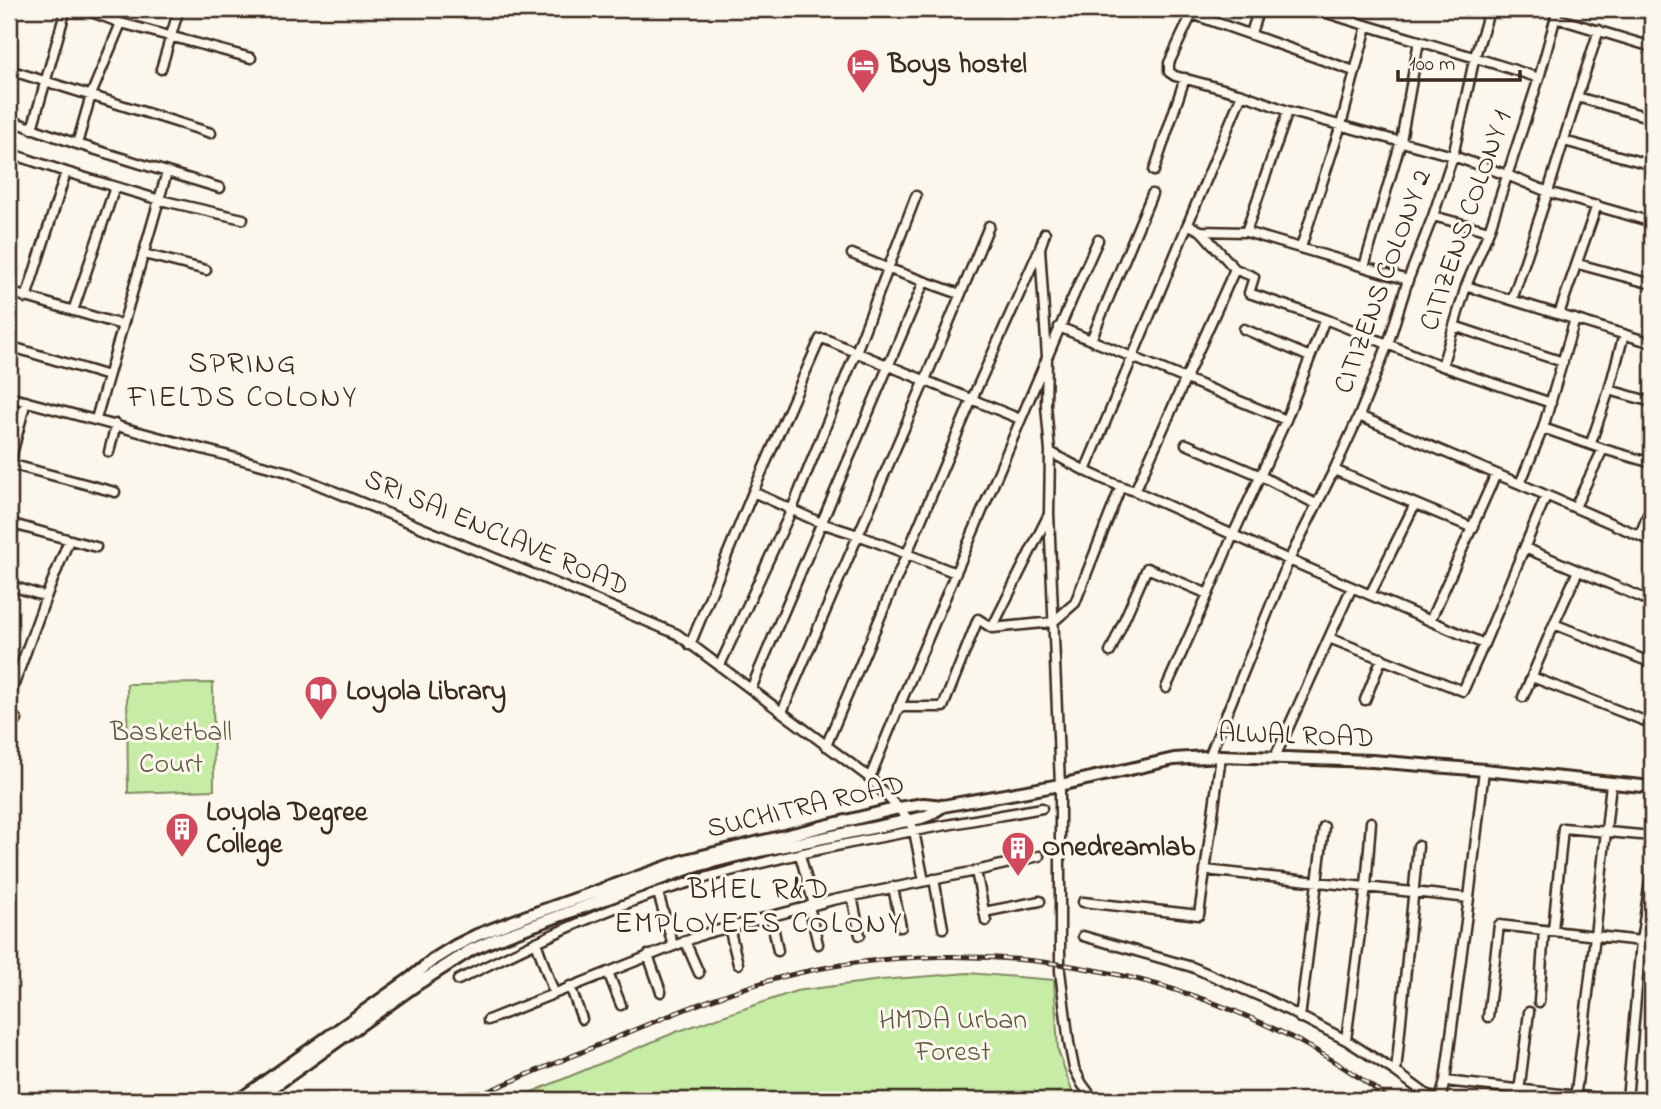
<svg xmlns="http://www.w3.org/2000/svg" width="1661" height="1109" viewBox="0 0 1661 1109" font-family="'Indie Flower',sans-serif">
<rect width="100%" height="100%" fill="#fbf7ec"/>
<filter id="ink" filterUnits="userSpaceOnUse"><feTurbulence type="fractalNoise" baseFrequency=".0143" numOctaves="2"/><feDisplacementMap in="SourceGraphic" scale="14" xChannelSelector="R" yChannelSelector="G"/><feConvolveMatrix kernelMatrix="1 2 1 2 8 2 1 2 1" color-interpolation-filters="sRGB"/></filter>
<g filter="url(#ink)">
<path fill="#c6eca6" stroke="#808b62" stroke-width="2" d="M213,683l1,107 -86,3 -1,-109z
M968,973l86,7 4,70 17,50h-562l163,-68 120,-41 85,-11z"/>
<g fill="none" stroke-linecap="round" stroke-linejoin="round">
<defs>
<path id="minor" d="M83,9l38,14 130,35
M1194,9l-25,54v9l6,4 67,18 46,17 165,45 54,19 41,17 104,30
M1315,9c75,25 150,44 224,69
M1192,14l162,57
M1556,18l96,29
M9,21l5,-12
M1251,33l8,-24
M161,69l18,-60
M9,70l202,63
M1577,97l75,21
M9,120l68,24 90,28 -71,247
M32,129l34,-120
M1564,141l88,24
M77,144l14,-49 30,-72
M9,153l57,19 94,28 83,19
M1154,171l31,-93
M167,172l53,16
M1433,216l56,15
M1189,225l12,6 34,38 19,8 -5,16 76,26 117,47 109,37
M1201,231l45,1 162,48
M1246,232l42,-121
M1301,247l40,-122 26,-99
M1040,248l7,110 -1,47 4,47 -1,61 11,272v186l9,72 5,25 8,16 12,16
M144,254l62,16
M852,254l37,15 71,25
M1578,264l74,20
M1364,267l37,-126 18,-100
M1466,286l186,57
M9,292l113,33
M26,298l40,-126
M1512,300l36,-108 29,-95 22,-67
M73,311l42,-124
M1559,314l38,-109
M1575,319l-32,109 -23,56 132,57
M1454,326l109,36
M1059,327l227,93
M1244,329l66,28
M1091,340l61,-146
M9,346l99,30
M1442,366l24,-80 23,-55 50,-153 19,-69
M1609,390l43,12
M9,397l279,75 389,162 193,144 40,43 4,10 10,50
M1359,416l161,68
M1543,428l60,21 49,14
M1591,443l18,-53 15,-56
M1186,444l75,32 55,28
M109,452l7,-28
M1050,452c27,15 55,30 85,39l154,69 195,84
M10,464l105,28
M9,466l17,-65
M1334,470l139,58
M1085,471l157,-377
M1135,491l100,-222
M753,492l68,31 37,12 98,38
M1575,507l28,-58
M9,523l87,24
M1640,535l10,-26
M1525,548l127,54
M9,585l37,12
M1370,595l45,-91
M1430,621l66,-147
M1554,624l98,39
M992,628l56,-112
M1329,638l134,53 21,-47 62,-148
M690,645l63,-153 67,-153h5c64,28 130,53 195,80
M1110,652l37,-84 61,26
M720,665l72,-156 64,-157 60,-156
M1532,677l118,46
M1166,688l42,-94 25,-59 53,-115 39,-101
M751,689l173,-407
M1523,697l31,-73 24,-53
M9,698l37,-101 23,-57
M1365,700l17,-42
M898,707h45l35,-88 14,9 61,-6 22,-19 46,-117
M9,711l8,9 -8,7
M782,712l143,-332 64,-154
M826,746l146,-347 68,-151 5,-15
M1209,757l80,-197 45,-90 25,-54 29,-72 20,-64 25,-64 20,-60 22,-100 15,-47
M1275,757l77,-170
M870,778c27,-69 57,-137 86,-206 48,-111 93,-222 142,-332
M800,855l14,50
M1205,870l264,28
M976,871l10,50
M934,879l9,49
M893,887l8,40
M658,893l15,52
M852,896l8,39
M1083,902l116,13 22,-159
M809,906l9,38
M984,912l56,-11
M771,916l7,35
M729,927l9,37
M1553,930l10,-102 89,8
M1083,936l109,31 72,31 82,42 50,32 38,28
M685,941l14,32
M536,942l18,51
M648,955l13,37
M608,972l13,33
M458,980c71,-35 144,-71 220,-94 119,-37 242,-56 364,-78
M570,986l12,33
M1539,1002l5,-72
M1488,1017l11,-92 142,16
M1300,1018l24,-191
M488,1020l216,-86 129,-34 143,-29 63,-15
M1346,1040l20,-153 5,-65
M1396,1072l22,-226
M1445,1081l170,19
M1440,1100l5,-19 24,-183 15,-128
M1518,1100l11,-88
M1575,1100l20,-164 16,-153
M1627,1100l14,-159 10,-66 1,-21"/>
<path id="major" d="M239,1100l172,-122 23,-19 21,-13 22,-11 50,-19 159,-56 213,-52 25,-4 19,2 117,-21 114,-26 47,-3 151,5 112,9 168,17
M255,1100l161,-115 55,-35 25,-11 197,-72 47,-12 181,-37 8,-3 14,-9"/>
</defs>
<use href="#minor" stroke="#3b2a1e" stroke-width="13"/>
<use href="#major" stroke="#3b2a1e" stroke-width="16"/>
<use href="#minor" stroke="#fbf7ec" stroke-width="8"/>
<use href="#major" stroke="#fbf7ec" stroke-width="10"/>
<defs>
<path id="rail" d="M467,1100c47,-20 94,-39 141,-59 57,-24 114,-48 174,-64 204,-51 442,-6 608,123"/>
</defs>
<use href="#rail" stroke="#3b2a1e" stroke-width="5"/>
<use href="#rail" stroke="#fbf7ec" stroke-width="2.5" stroke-dasharray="8" stroke-linecap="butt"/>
</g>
</g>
<defs>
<symbol id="hotel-pin" viewBox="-11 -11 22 30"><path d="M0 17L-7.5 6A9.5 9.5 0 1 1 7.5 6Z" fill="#d1495b" stroke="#fbf7ec"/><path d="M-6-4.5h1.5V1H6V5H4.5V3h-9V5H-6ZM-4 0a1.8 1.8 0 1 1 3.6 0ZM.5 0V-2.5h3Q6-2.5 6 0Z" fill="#fff"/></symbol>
<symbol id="library-pin" viewBox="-11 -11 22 30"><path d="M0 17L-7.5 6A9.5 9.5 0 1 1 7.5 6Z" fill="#d1495b" stroke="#fbf7ec"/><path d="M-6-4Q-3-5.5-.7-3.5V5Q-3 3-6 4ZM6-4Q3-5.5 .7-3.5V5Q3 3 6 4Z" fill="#fff"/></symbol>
<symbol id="building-pin" viewBox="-11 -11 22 30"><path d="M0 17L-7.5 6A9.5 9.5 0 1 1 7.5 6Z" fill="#d1495b" stroke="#fbf7ec"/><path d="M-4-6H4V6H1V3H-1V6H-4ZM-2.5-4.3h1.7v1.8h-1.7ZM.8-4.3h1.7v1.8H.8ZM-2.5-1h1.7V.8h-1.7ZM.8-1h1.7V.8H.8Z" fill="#fff"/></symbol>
</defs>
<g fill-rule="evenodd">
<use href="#hotel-pin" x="844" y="46" width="38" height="52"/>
<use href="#library-pin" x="302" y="673" width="38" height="52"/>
<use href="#building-pin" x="163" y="810" width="38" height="52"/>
<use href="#building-pin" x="999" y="829" width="38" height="52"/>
</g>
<g text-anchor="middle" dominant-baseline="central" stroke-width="6" stroke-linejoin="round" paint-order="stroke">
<g font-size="28" font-weight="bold" fill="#3b2a1e" stroke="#fbf7ec" text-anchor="start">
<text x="888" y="65">Boys hostel</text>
<text x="346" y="692">Loyola Library</text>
<text x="206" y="813">Loyola Degree<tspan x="206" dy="32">College</tspan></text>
<text x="1042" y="848">Onedreamlab</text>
</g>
<g font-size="28" fill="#3b2a1e" stroke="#fbf7ec">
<text transform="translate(1467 221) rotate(-71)">CITIZENS COLONY 1</text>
<text transform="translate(1384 282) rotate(-70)">CITIZENS COLONY 2</text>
<text transform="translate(496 534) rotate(23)">SRI SAI ENCLAVE ROAD</text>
<text transform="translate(1296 737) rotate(2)">ALWAL ROAD</text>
<text transform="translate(806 808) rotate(-13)">SUCHITRA ROAD</text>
</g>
<g font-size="28" fill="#5e5a40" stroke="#fbf7ec">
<text x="171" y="733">Basketball<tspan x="171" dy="32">Court</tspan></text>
<text x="953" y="1021">HMDA Urban<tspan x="953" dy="32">Forest</tspan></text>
</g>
<g font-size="30" letter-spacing="2" fill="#3b2a1e" stroke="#fbf7ec">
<text x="243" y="365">SPRING<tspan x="243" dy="34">FIELDS COLONY</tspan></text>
<text x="759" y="891">BHEL R&amp;D<tspan x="759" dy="34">EMPLOYEES COLONY</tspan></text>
</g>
</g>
<rect width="1661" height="1109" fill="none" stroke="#fbf7ec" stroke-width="35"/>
<rect x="18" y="18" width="1626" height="1074" fill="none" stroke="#3b2a1e" stroke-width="2.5" filter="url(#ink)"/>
<path d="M1398 70v10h122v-10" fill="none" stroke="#3b2a1e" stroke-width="3.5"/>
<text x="1409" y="70" font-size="21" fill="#3b2a1e" stroke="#fbf7ec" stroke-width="5" paint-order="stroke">100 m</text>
</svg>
